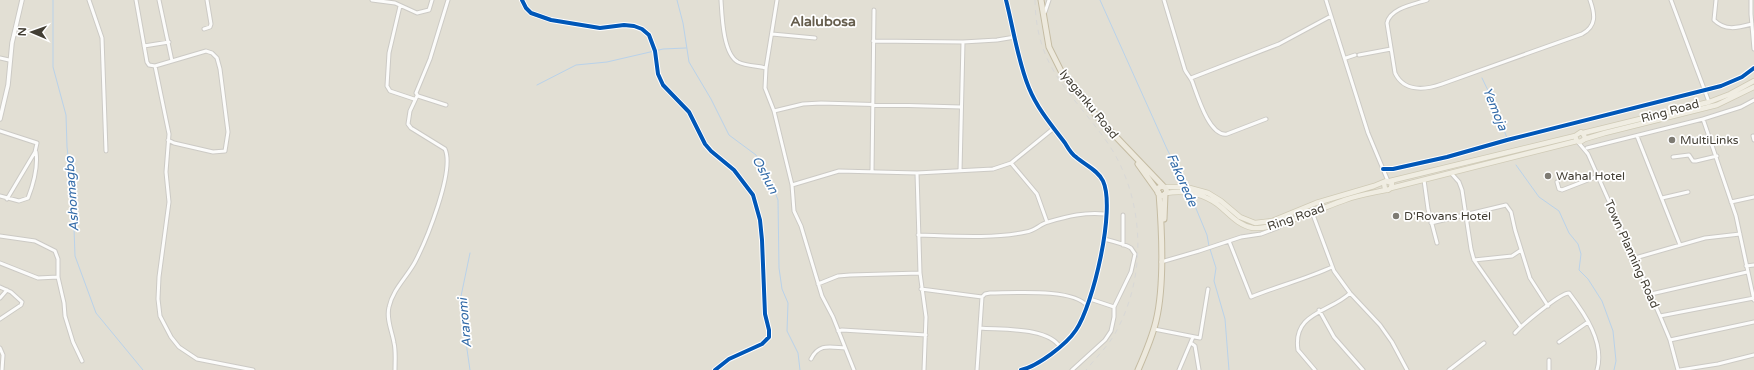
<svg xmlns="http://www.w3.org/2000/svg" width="1754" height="370" viewBox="0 0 1754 370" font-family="'Varela Round',sans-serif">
<rect width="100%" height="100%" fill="#eeede7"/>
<path fill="#e2dfd4" d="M0,0h1754v370h-1754z"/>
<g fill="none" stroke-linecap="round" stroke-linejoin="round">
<path stroke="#b9d2ea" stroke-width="1" d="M53,0v67l13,48 1,32 6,53 2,56 21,57 47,57
M677,0l6,23 6,39 22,37 18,36 27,20 15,27 7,18 1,68 3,21 6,14 -1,28 11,22 2,17
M1100,0l67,149 18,36
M1482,78l12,25 13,35
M537,85l39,-20 31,-3 56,-13 23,-1
M1516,165l23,32 20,14 10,22 9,11 3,10 -2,16 9,9 14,22 11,30 3,30 -2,9
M1190,194l17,41 2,11
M1210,249l6,19 -2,13 11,38 4,51
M470,253l-10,48 10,69"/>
<defs>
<path id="minor" d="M89,0l13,38 4,113
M136,0l11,62 2,3 6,1 51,-15 6,2 5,5 3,11 8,63 -3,19 -12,1 -39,-9 -6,-3
M159,0l13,61
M372,0l23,3 22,10 12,-3 3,-10
M522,0l4,8 5,5 20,7 49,8 24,-3 10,1 8,3 7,6 6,16 3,23 5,11 26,27 16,32 6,7 23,19 19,25 7,25 2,20 3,74 4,16v7l-7,7 -33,15 -14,11
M721,0c1,16 2,54 17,62 8,4 20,4 28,6
M777,0l-11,68 -1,20 9,23 18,74 2,26 7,15 21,70 11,21 21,53
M1006,0c7,27 12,62 23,88 8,20 23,38 36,55 3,5 6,11 11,14 9,8 22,13 27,24 13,28 -10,124 -27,149 -10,15 -38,36 -55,40
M1164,0l21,70c2,4 5,7 7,11 5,13 17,56 35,53l39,-15
M1326,0l42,133 20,48
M1427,0c-12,4 -37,8 -40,23l8,50c9,19 30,17 47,11l140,-50c15,-8 13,-20 8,-34
M1671,0l38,102
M1716,0l-2,20c11,11 23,8 38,4
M1751,0v14l3,35
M400,6l-11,47 -2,33 3,5 24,8
M1043,13l2,-1 4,-12
M204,29l6,-2 1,-3 -4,-24
M772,34l43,4
M873,41l90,1 34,-2 18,-3
M144,46l25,-4
M1359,55l32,-6
M0,58l9,2
M1346,58l9,-3
M155,66l14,68 -3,38 3,30 -10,75 -1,22 2,17 11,21 8,10 18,12 56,11
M1191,78l88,-34 52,-28
M446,105l-28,-9 -2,-3 14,-34 18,-59
M774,111l29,-7 18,-1 140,4
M1703,119l33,97 18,84
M0,131l37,12 -2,9 -28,47
M1637,136l43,109
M1753,136l1,4
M1578,142l10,12 72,162 10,24 8,30
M1587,148l116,-29 38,-12 13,-7
M1673,157l16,-2 4,6h3l21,-5
M1011,163l26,31 10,28
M1383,169h10l54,-12 60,-17 214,-54 21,-9 12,-9
M960,171l3,-129
M872,172l2,-162
M917,173l3,100 6,44 -2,53
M1451,173l8,9 3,8 9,59 3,11 47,67
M1424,180l4,29 9,34
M1557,182l2,7 3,1 36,-14
M792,185l47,-14 78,2 76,-4 18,-6 43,-35
M0,196l19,5 9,-3c5,-13 10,-32 8,-46h-1
M1662,198l26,-6
M1731,202l23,-5
M1312,212l22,59 16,22 30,32 12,17 15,28
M1431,223l75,-18 5,7 4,18 15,48 18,28
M918,235c34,1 75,4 108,-3 9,-1 14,-8 22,-10 20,-6 37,-10 57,-8
M0,236l35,5 20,10 3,8v18l6,26 1,13 8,26 9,19
M1229,241l22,56c27,-11 55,-18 81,-30
M1123,245v-30
M1635,258l70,-20 35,-4
M1474,260l38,-4 9,-6
M1161,262l38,-11 42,-14 20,-3 16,-6 7,-5
M0,263l38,15 20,-1
M1746,266l8,-1
M818,284l20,-8 12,-1 70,-2
M0,287l11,5 11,10 -1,3 -21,14
M921,289l61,8 3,-3 5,-1c22,0 84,-5 97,13
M1651,294l96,-22
M0,298l7,-8
M1090,299l24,8
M1319,310l15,27 29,33
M1660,316l94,-18
M980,328c22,2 68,-1 80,19
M1154,329l46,9 8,-49
M838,331l4,-1 84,5
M1515,333c7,-8 45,-40 54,-40 16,21 36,50 28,77
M1670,340l84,-18
M1559,342l29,-20
M1191,343l4,3 4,24
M0,348l3,7 -1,15
M811,359c8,-16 19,-12 34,-11
M395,370c0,-9 1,-19 -1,-27 -2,-12 -8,-24 -5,-36 4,-18 18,-30 26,-45 11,-21 40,-91 30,-113l-34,-21 -3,-4 2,-13 7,-15
M977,370l5,-73
M1072,370l33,-30 6,-9 3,-14v-10l17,-35 4,-18 -4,-6c-6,-4 -19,-7 -27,-9
M1179,370l14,-33
M1315,370l-17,-20c-6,-38 33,-38 52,-57
M1449,370l35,-27
M1549,370v-10
M1680,370l38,-6 36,-9"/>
<path id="tertiary" d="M0,119l8,-34 4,-42 10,-43"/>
<path id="primary" d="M1583,133l126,-31 21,-8 24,-13
M1585,139l-1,-4 -3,-3 -6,4 2,5 3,1 5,-3 20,-6 112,-28 37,-18
M1390,181l185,-45
M1165,187h21l22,6 13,8 19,16 15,6 17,-2 44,-18 58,-17 12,-5 6,2 -1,5 -3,2 -3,-1 -1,-6
M1391,188l186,-47
M1166,193c21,-3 40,1 56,15 9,8 18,18 31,20 21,2 69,-20 92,-28 14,-5 27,-7 41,-10"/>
<path id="trunk" d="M1041,0l8,47 13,26 37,46 64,67
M1138,164l20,28
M1157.5 191a4.5 4.5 0 1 1 9 0a4.5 4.5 0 1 1-9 0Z
M1164,219l1,-25
M1138,370c7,-16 14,-32 18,-49 9,-37 6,-90 3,-128"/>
</defs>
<use href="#minor" stroke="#cccac5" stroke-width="5"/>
<use href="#tertiary" stroke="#cccac5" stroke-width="5.5"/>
<use href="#primary" stroke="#cfcab6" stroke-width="6"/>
<use href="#trunk" stroke="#c5bca3" stroke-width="7"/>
<use href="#minor" stroke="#fcfcfb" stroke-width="3"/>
<use href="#tertiary" stroke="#fcfcfb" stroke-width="3.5"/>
<use href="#primary" stroke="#f0ede2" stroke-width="4.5"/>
<use href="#trunk" stroke="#ede9dd" stroke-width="5"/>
<path stroke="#d8d8d7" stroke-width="1" stroke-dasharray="5 5" stroke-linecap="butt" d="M1035,0c1,69 36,91 72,142 39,56 41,137 6,195 -8,12 -18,22 -27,33"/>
<defs>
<path id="cycleway" d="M522,0l4,8 5,5 20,7 49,8 24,-3 10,1 8,3 7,6 6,16 3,23 5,11 26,27 16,32 6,7 23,19 19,25 7,25 2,20 3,74 4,16v7l-7,7 -33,15 -14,11
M1006,0c7,27 12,62 23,88 8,20 23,38 36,55 3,5 6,11 11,14 9,8 22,13 27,24 13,28 -10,124 -27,149 -10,15 -38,36 -55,40
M1383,169h10l54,-12 60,-17 214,-54 21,-9 12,-9"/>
</defs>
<use href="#cycleway" stroke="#fff" stroke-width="6"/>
<use href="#cycleway" stroke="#0057b8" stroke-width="4"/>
</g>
<g fill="#7e7b73" stroke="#fff" stroke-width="1.5">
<circle cx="1672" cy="140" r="4"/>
<circle cx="1548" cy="176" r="4"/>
<circle cx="1396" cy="216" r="4"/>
</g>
<g text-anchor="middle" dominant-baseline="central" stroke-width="3.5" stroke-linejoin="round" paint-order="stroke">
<g font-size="12" fill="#423e34" stroke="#fff">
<text transform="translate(1089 104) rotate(51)">Iyaganku Road</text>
<text transform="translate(1670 111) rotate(-15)">Ring Road</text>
<text transform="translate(1296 217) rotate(-19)">Ring Road</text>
<text transform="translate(1632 254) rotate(66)">Town Planning Road</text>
</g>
<g font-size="12" fill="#423e34" stroke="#fff" text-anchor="start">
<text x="1680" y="140">MultiLinks</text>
<text x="1556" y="176">Wahal Hotel</text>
<text x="1404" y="216">D'Rovans Hotel</text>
</g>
<g font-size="13" font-style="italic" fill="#336ba8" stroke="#fff">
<text transform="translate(1495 109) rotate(68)">Yemoja</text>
<text transform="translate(765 175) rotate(62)">Oshun</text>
<text transform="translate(1182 180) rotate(66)">Fakorede</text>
<text transform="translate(72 194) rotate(-94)">Ashomagbo</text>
<text transform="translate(465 323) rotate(-95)">Araromi</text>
</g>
<g font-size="14" font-weight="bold" fill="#655d4c" stroke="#fff">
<text x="823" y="21">Alalubosa</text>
</g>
</g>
<g transform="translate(32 32) rotate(272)" stroke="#ffffff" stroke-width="3" paint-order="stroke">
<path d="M0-3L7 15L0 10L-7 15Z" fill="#423e34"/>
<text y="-6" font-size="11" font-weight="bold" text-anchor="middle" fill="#423e34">N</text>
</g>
</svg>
